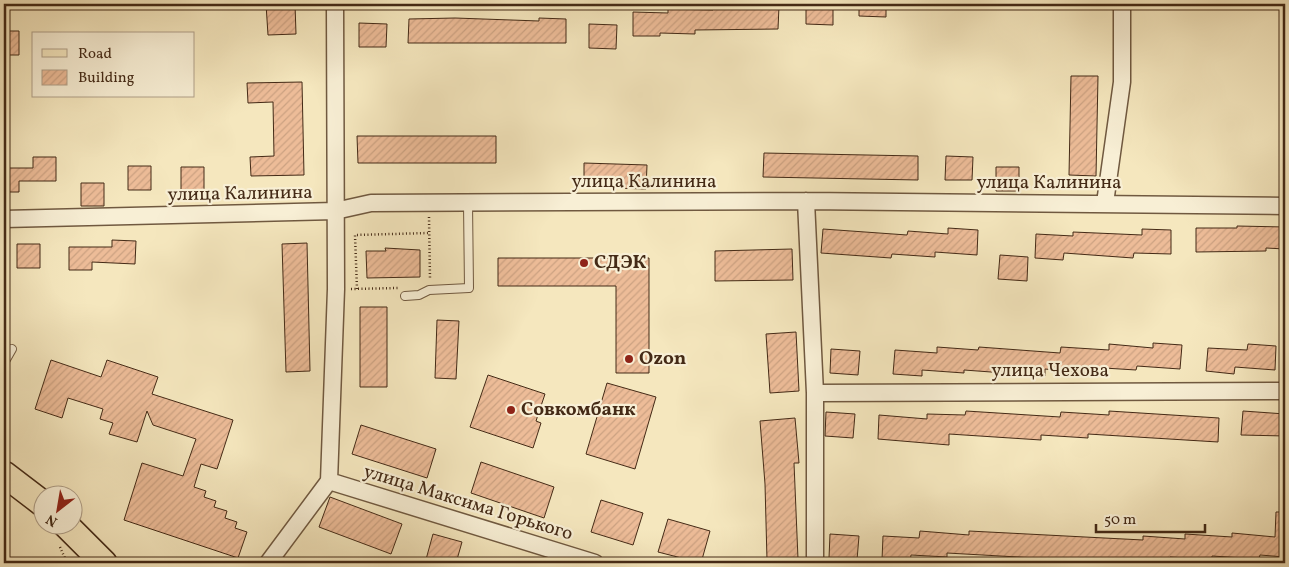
<svg xmlns="http://www.w3.org/2000/svg" width="1289" height="567" viewBox="0 0 1289 567" font-family="Vollkorn,serif">
<defs>
<pattern id="building-hatch" width="6" height="6" patternUnits="userSpaceOnUse" patternTransform="scale(1.25)"><rect width="6" height="6" fill="#edbc98"/><path d="M-1 1l2-2M0 6l6-6M5 7l2-2" fill="none" stroke="#cca282"/></pattern>
</defs>
<rect width="100%" height="100%" fill="#f5e7be"/>
<filter id="stains"><feTurbulence type="fractalNoise" baseFrequency=".004" numOctaves="4"/><feColorMatrix values="0 0 0 0 .2 0 0 0 0 .09 0 0 0 0 .02 0 0 0 .5 -.17"/></filter>
<radialGradient id="worn" r=".72"><stop offset=".6" stop-color="#630" stop-opacity="0"/><stop offset="1" stop-color="#630" stop-opacity=".3"/></radialGradient>
<path fill="url(#building-hatch)" stroke="#442a16" d="M266,4h29l1,30 -28,1z
M806,4h27v21l-27,-1z
M859,4h27v13l-27,-1z
M751,5l28,1 -1,23 -83,1v4l-35,-1v3h-27v-24l35,1v-4l45,1v-3l38,1z
M455,18l84,3v-3l27,1v24h-158l1,-24z
M359,23l28,1 -1,23h-27z
M589,24l28,1 -1,24 -27,-1z
M4,31h15v24h-15z
M1071,76h27l-2,100 -27,-1z
M302,82l2,93 -53,1 -1,-19 24,-1 -1,-54 -25,1 -1,-20z
M357,136h139v27h-138z
M764,153l154,3v24l-155,-3z
M946,156l27,1 -1,23h-27z
M33,157h23v24h-37v11h-15v-24h29z
M584,163l63,2 -1,24 -62,-2z
M128,166h23v24h-23z
M181,167h23v24h-23z
M996,167h23v24h-23z
M81,183h23v23h-23z
M1237,226l48,1v22l-19,-1v3l-70,1v-24h41z
M948,228l30,2 -1,25 -42,-3v5l-43,-3 -1,4 -70,-5 2,-24 84,6 1,-4 40,3z
M1142,229l29,1v24l-37,-1 -1,5 -69,-5 -1,7 -28,-2 1,-24 37,2v-4l69,3z
M112,240l24,1 -1,23 -43,-2v8h-23v-23h43z
M307,243l3,128 -24,1 -4,-128z
M17,244h23v24h-23z
M385,248l35,2v27l-53,1 -1,-27h20z
M792,249l1,31 -78,1v-30z
M1000,255l28,2 -1,24 -29,-2z
M498,258h151v115h-33v-87h-118z
M360,307h27v80h-27z
M437,320l22,1 -3,58 -21,-1z
M796,332l3,59 -29,2 -4,-59z
M1153,343l29,2 -2,24 -43,-3 -1,4 -48,-3v6l-43,-4v7l-81,-6v3l-42,-3v6l-29,-2 2,-24 42,3v-6l41,3 1,-3 81,6 1,-6 48,3v-6l44,4z
M1248,344l28,2 -1,24 -40,-3 -1,7 -28,-3 2,-23 39,2z
M831,349l29,2 -2,24 -28,-2z
M51,360l50,17 6,-17 51,17 -6,17 81,26 -16,49 -16,-5 -7,23 12,4 -2,6 12,4 -2,6 13,4 -2,7 12,4 -2,6 12,4 -9,26 -114,-38 18,-57 41,13 13,-37 -43,-14 -6,-14 -10,31 -28,-8 4,-11 -13,-4 3,-10 -35,-11 -6,20 -27,-9z
M488,375l57,19 -9,27 5,2 -8,25 -63,-21z
M607,383l49,14 -21,72 -49,-15z
M966,411l94,6 1,-5 48,3v-4l110,7 -1,24 -130,-8v4l-47,-3v5l-92,-6v11l-71,-6 1,-24 48,4v-5l38,1z
M1243,411l42,3v22l-44,-1z
M826,412l29,2 -2,24 -28,-2z
M795,418l4,45h-5l4,96 -31,1 -2,-76 -5,-63z
M361,425l75,24 -9,29 -75,-24z
M481,462l73,25 -10,31 -73,-25z
M330,497l72,27 -11,30 -72,-27z
M601,500l42,13 -10,32 -42,-13z
M1276,512h9v45l-25,-2 -1,4 -47,-3v4l-42,-3v5l-46,-4v5l-177,-10v4l-36,-2 -1,7 -28,-2 1,-24 36,2 1,-7 49,4v-4l174,9v-4l42,3v-5l47,3v-4l43,4z
M668,519l42,12 -9,32 -43,-11z
M433,534l29,8 -6,21h-31z
M830,534l29,2 -2,24 -28,-2z"/>
<g fill="none" stroke-linecap="round" stroke-linejoin="round">
<defs>
<path id="lane" d="M405,296l14,-1 10,-5 40,-2 -1,-85
M4,363l8,-14"/>
<path id="street" d="M806,201l9,192v170
M1105,203l17,-121v-78
M4,219l331,-8 36,-8 435,-2 479,5
M815,393l470,-2
M329,481l266,82
M268,563l61,-82 7,-192 -1,-285"/>
<path id="primary" d="M4,474l38,29
M65,524l39,39"/>
</defs>
<use href="#lane" stroke="#705940" stroke-width="10"/>
<use href="#street" stroke="#705940" stroke-width="19"/>
<use href="#primary" stroke="#442a16" stroke-width="28"/>
<path stroke="#442a16" stroke-width="2.5" stroke-dasharray="1 2.5" stroke-linecap="butt" d="M429,217l1,62
M351,289l47,-1
M357,289l-2,-54 74,-2
M60,547l7,16"/>
<use href="#lane" stroke="#f8efd5" stroke-width="8"/>
<use href="#street" stroke="#f8efd5" stroke-width="16"/>
<use href="#primary" stroke="#f5e7be" stroke-width="25"/>
</g>
<g fill="#8f2418" stroke="#f8efd5" stroke-width="2">
<circle cx="584" cy="263" r="5"/>
<circle cx="629" cy="359" r="5"/>
<circle cx="511" cy="410" r="5"/>
</g>
<g text-anchor="middle" dominant-baseline="central" stroke-width="4.5" stroke-linejoin="round" paint-order="stroke">
<g font-size="19" fill="#442a16" stroke="#f8efd5">
<text x="644" y="182">улица Калинина</text>
<text x="1049" y="183">улица Калинина</text>
<text transform="translate(240 194) rotate(-1)">улица Калинина</text>
<text x="1050" y="371">улица Чехова</text>
<text transform="translate(468 503) rotate(17)">улица Максима Горького</text>
</g>
<g font-size="19" font-weight="bold" fill="#442a16" stroke="#f8efd5" text-anchor="start">
<text x="594" y="263">СДЭК</text>
<text x="639" y="359">Ozon</text>
<text x="521" y="410">Совкомбанк</text>
</g>
</g>
<rect width="1289" height="567" fill="none" stroke="#f5e7be" stroke-width="20"/>
<rect x="5" y="5" width="1279" height="557" fill="none" stroke="#442a16" stroke-width="2.5"/>
<rect x="10" y="10" width="1269" height="547" fill="none" stroke="#442a16"/>
<rect x="32" y="32" width="162" height="65" fill="#f8efd5" stroke="#b0a089"/>
<rect x="42" y="49" width="25" height="8" fill="#f5e7be" stroke="#b0a089"/>
<text x="78" y="58" font-size="15" fill="#442a16">Road</text>
<rect x="42" y="70" width="25" height="15" fill="url(#building-hatch)" stroke="#b0a089"/>
<text x="78" y="82" font-size="15" fill="#442a16">Building</text>
<g transform="translate(58 510) rotate(211)"><circle r="24" fill="#f8efd5" stroke="#b0a089"/>
<path d="M0-4L9 19L0 12L-9 19Z" fill="#8f2418"/>
<text y="-8" font-size="14" font-weight="bold" text-anchor="middle" fill="#442a16">N</text>
</g>
<path d="M1096 524v8h109v-8" fill="none" stroke="#442a16" stroke-width="2.5"/>
<text x="1104" y="524" font-size="15" fill="#442a16" stroke="#f8efd5" stroke-width="4" paint-order="stroke">50 m</text>
<rect width="100%" height="100%" filter="url(#stains)"/>
<rect width="100%" height="100%" fill="url(#worn)"/>
</svg>
